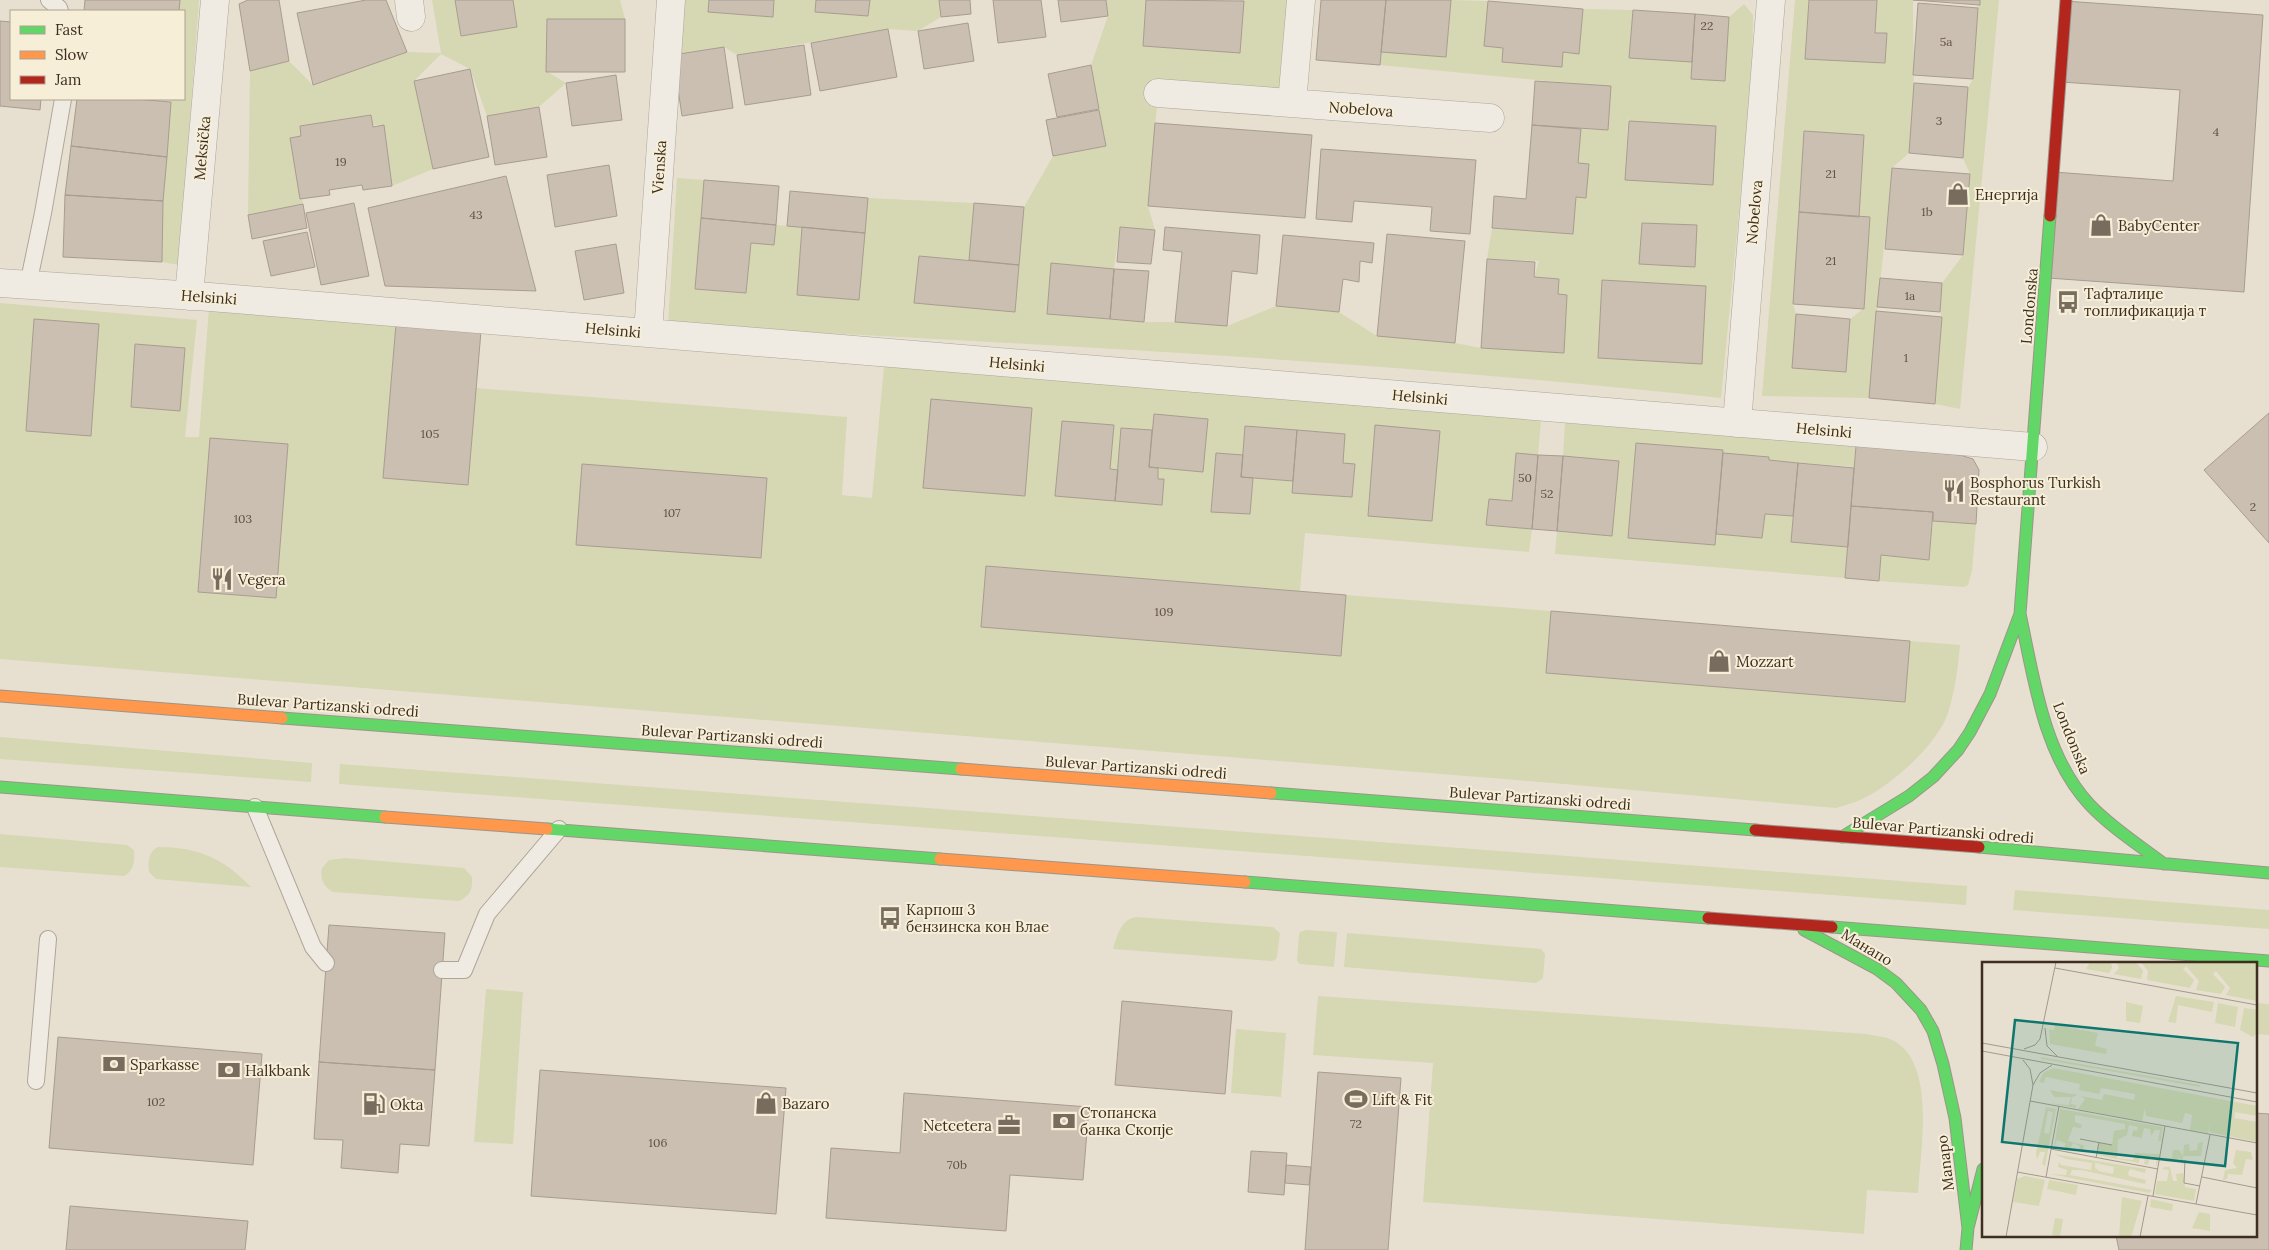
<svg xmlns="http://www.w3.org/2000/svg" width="2269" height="1250" viewBox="0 0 2269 1250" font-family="Lora,serif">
<rect width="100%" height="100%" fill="#e7e0d1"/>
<path fill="#d6d7b3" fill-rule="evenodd" d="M180,0h19l-20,265 -17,-3 1,-61 8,-102h13v-88h-5z
M432,0h23l6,36 56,-9 -4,-27h107l5,19h-78l-1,52 20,12 -27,24 -52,9 -17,-47 -29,-15 -27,27 19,88 -41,17 -8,-61 -84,1 1,10 -11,2 13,66 -55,11 2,-144 39,-10 24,24 94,-33 34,1z
M683,0h26l-1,12 65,5 1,-17h42l-1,12 53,4 2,-16h69l2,17 -23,14 -30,-2 -151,26 -13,-8 -51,8z
M1106,0h40l-3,46 97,7 4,-52 -11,-1h68l-9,103 -134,-10 -10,113 7,24 -35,-3 -6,42 -62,-6 -5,50 97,9h31l52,4 49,-20 63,6 38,24 78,7 26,5 83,5 3,-58 -9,-1v-15l-24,-2 5,-16 -52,-2 5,-31 81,6 3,-37 10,1 3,-34 -11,-1 3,-34 27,1 3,-43 -231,-22 1,-13 65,5 5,-57 37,1 -4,45 19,2 -1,14 60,5 1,-15 16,2 4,-45 50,1 -2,48 61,4 -1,17 34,2 4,-64 15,-13 9,11 -1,63 -31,320c-350,-38 -702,-55 -1053,-73l9,-147 27,2 -9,109 51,4 5,-50 25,-18 26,2 -5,68 62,5 9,-102 106,5 -5,57 -50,-4 -5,47 101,9 9,-105 29,-51 53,-10 -15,-81 17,-49zM1628,117l1,4 87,5 -3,58 -88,-5zM1642,223l55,2 -2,42 -56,-3zM1602,280l104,6 -4,77 -104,-5z
M1795,0h14l-4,59 80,4 2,-30h-12l2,-33h36l1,83 -5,70 -17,15c-7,77 -17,153 -23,230l-107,-2zM1804,131l60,4 -5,82 5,91 -14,11 -4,53 -50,-58 -3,-10z
M1978,0h21l-39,409 -25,-5 7,-87 -2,-5 2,-29 21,-28 7,-81 -7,-16 5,-70 5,-9z
M0,303l197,17 -12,117h14l10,-129 187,16 -13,154 85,7 8,-97 371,29 -5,78 30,3 12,-132 657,54 -3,35 -22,-2 -4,48 -23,-2 -3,26 46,4 -3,23 -224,-19 -5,58 -313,-25 -6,61 360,29 5,-61 205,16 -5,62 359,29 5,-61 50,4c-2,23 -5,46 -12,68 -10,31 -57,73 -86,86 -8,4 -17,6 -26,9l-295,-26 -1541,-123zM931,399l101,9 -7,88 -102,-8zM1154,414l54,5 -5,53 -45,-4v11h6l-2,26 -107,-9 7,-75 51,4 -3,44 8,1 3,-42 31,2zM1246,426l99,8 -2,29 12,1 -3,33 -59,-4v-12l-40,-3 -3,36 -39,-3 5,-58 27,2zM210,439l78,5 -90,148z
M1565,423l291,23 -2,21 -85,-7 -1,-3 -45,-4v-3l-87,-7 -8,95 87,7 1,-11 46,4 3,-24 28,2 -2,26 57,5 -3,31 -290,-24 2,-23 55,4 7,-74 -56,-5z
M1933,521l43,3 -4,47 -4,14 -4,2 -85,-6 2,-26 48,5z
M0,737l312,26 -1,19 -311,-23z
M340,764l1627,122 -1,19 -1627,-121z
M0,834l127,11 7,5c1,11 0,21 -10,26l-124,-9z
M158,847c40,0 65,11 93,40l-95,-8 -7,-7c-1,-10 -1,-20 9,-25z
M345,858l119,10 8,9c1,12 -2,19 -13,24l-126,-9c-10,-6 -13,-13 -11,-24l7,-8z
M2015,890l254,20v19l-256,-19z
M1136,917l137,10 7,6 -3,24 -2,3 -4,1 -158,-12c4,-13 8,-30 23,-32z
M1306,930l31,2 -3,35 -34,-3 -3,-3 2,-27 1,-2z
M1347,933l194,16 4,5 -2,24 -7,5 -192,-16z
M486,989l37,3 -10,152 -39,-2z
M1318,996l549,38c8,2 16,2 23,5 48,20 30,113 28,154l-51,-3 -3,44 -441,-32 10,-139 -120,-8z
M2255,1003l14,1v31l-14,-1z
M1236,1029l50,4 -5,64 -50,-4z"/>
<path fill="#cbbfb2" stroke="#a89c90" d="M85,0h95l-1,11h-95z
M248,0h31l10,61 -39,10 -11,-67z
M366,0h20l21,52 -94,33 -16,-72z
M455,0h58l4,27 -56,9z
M709,0h65l-1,17 -65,-5z
M816,0h54l-2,16 -53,-4z
M939,0h31l1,14 -30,3z
M993,0h48l5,37 -48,6z
M1058,0h48l2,16 -47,6z
M1146,0l98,1 -4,52 -97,-7z
M1321,0h65l-6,65 -64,-5z
M1386,0h65l-5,57 -65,-5z
M1809,0h68l-2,33h12l-2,30 -80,-4z
M1913,0h67v5z
M1488,1l95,8 -4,45 -16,-2 -1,15 -60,-5 1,-14 -19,-2z
M2065,1l198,14 -19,277 -196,-14 6,-106 119,9 7,-91 -119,-8z
M1918,3l60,5 -5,71 -60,-4z
M1633,10l62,4 -3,48 -63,-4z
M1695,14l34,3 -4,64 -34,-2z
M547,19h78v53h-79z
M0,21l11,1v77h30l-1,11 -40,-4z
M968,23l6,38 -50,8 -6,-38z
M888,29l9,48 -77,14 -9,-48z
M804,45l7,50 -66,10 -8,-50z
M724,47l9,61 -51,8 -9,-61z
M1091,65l8,44 -42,8 -9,-43z
M470,69l19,88 -56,12 -19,-88z
M616,75l6,45 -50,6 -6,-43z
M1535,81l76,5 -3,44 -76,-5z
M1914,83l54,4 -5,71 -54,-5z
M77,99h58l36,3 -4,55 -96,-11z
M539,107l8,50 -52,8 -8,-49z
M1099,110l7,36 -53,10 -7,-36z
M371,115l2,12 11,-2 8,61 -29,4 -1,-5 -33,5 1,5 -30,4 -10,-61 11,-2 -1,-10z
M1629,121l87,5 -3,59 -88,-5z
M1155,123l157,12 -7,83 -157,-12z
M1532,125l49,4 -3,34 11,1 -3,34 -10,-1 -3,37 -81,-6 2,-32 32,3z
M1804,131l60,4 -5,82 -60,-5z
M71,146l96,11 -4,44 -98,-6z
M1321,149l155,11 -6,74 -40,-3 2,-24 -78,-6 -2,21 -36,-3z
M609,165l8,51 -62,11 -8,-52z
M1892,168l78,6 -7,81 -78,-6z
M506,176l30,115 -151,-5 -17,-78z
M704,180l75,6 -3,39 -75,-7z
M790,191l78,7 -3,35 -78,-7z
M65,195l98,6 -1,61 -99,-5z
M354,203l15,73 -48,9 -15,-72z
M974,203l50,4 -5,58 -50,-5z
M303,204l4,24 -55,11 -4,-24z
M1799,212l71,5 -6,92 -71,-5z
M701,218l75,7 -2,20 -23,-2 -5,50 -51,-4z
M1642,223l55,2 -2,42 -56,-3z
M802,227l63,6 -6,67 -62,-5z
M1120,227l35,3 -4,34 -34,-2z
M1165,227l95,8 -3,39 -25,-3 -5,55 -52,-4 7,-70 -19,-2z
M307,232l8,35 -44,9 -8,-35z
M1387,234l78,7 -10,102 -78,-7z
M1283,235l91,8 -2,20 -12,-2 -1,21 -16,-3 -4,33 -63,-6z
M616,244l8,49 -40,7 -9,-49z
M919,256l100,9 -4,47 -101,-9z
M1487,259l48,3 -1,15 25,2 -1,15 9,1 -3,58 -83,-5z
M1051,263l63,6 -4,50 -63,-5z
M1114,269l35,2 -5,51 -34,-3z
M1880,278l62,5 -2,29 -63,-5z
M1602,280l104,6 -4,78 -104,-6z
M1876,311l66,6 -7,87 -66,-6z
M1796,314l54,5 -4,53 -54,-4z
M34,319l65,5 -8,112 -65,-5z
M396,324l85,7 -13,154 -85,-7z
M135,344l50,4 -5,63 -49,-4z
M931,399l101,9 -7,88 -102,-8z
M2269,413v130l-65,-73z
M1154,414l54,5 -5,53 -54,-5z
M1062,421l52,4 -4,44 8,1 -3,31 -60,-5z
M1375,425l65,6 -8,90 -64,-5z
M1245,426l52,4 -4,51 -52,-4z
M1121,428l31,2 -3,37 9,1v11h6l-2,26 -47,-4z
M1297,430l48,4 -2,29 12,1 -3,33 -60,-4z
M210,438l78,6 -12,154 -78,-6z
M1636,443l87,7 -8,95 -87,-7z
M1856,446l104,9 13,4 6,11 -3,54 -43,-3v-9l-82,-6z
M1216,453l27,2 -2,22 12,1 -3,36 -39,-2z
M1516,453l22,2 -6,74 -46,-4 3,-26 23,2z
M1723,453l46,4v3l29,3 -5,53 -28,-2 -3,24 -46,-4z
M1538,455l25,1 -6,75 -25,-2z
M1563,456l56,5 -7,75 -55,-5z
M1798,463l56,5 -6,79 -57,-5z
M582,464l185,14 -6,80 -185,-13z
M1851,506l82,6 -4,48 -48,-5 -2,26 -34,-3z
M986,566l360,29 -5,61 -360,-29z
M1551,611l359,30 -5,61 -359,-29z
M329,925l116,8 -10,137 -116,-8z
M1122,1001l110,10 -7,83 -110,-9z
M58,1037l204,17 -9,111 -204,-17z
M319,1062l116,8 -6,76 -29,-2 -2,29 -57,-5 2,-28 -29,-1z
M540,1070l246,18 -10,126 -245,-18z
M1318,1072l83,6 -13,172h-83z
M904,1093l185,14 -6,73 -73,-5 -4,56 -180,-13 5,-70 69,5z
M2255,1113l14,1v136h-150l-3,-14h139z
M1251,1151l36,2 -3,42 -36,-3z
M1286,1165l25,2 -2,18 -24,-2z
M70,1206l178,15 -3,29h-179z"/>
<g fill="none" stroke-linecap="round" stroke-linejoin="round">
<defs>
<path id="lane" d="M49,0l10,8 1,3
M28,285l15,-72 20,-114
M255,807l58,140 13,16
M442,970h22l23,-56 72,-85
M36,1081l12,-142"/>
<path id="street" d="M409,0l2,17
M1158,93l332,25
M1292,103l9,-103
M0,283l210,14 1823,150
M189,296l26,-296
M648,333l23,-333
M1737,423l34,-423"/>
<path id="fast" d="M2020,614c14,64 23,141 70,191 22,23 49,40 74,59
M282,718l679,51
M0,787l385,30
M1271,793l484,37
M547,829l393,30
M1842,837l67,-41 24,-19 25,-27 12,-18 20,-38 30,-80 30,-398
M1979,847l290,26
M1245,882l463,36
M1832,927l437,34
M1804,930l73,39 19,14 25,27 12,21 10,33 12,54 13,110
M1966,1250l2,-22 15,-59"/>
<path id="slow" d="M0,696l282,22
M961,769l310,24
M385,817l162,12
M940,859l305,23"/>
<path id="jam" d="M2050,216l16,-216
M1755,830l224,17
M1708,918l124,9"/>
</defs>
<use href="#lane" stroke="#ada599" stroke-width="18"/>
<use href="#street" stroke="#ada599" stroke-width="29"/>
<use href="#fast" stroke="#9c958a" stroke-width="13"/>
<use href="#slow" stroke="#9c958a" stroke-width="13"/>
<use href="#jam" stroke="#9c958a" stroke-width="13"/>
<use href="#lane" stroke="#efebe3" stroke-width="16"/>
<use href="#street" stroke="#efebe3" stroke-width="28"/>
<use href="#fast" stroke="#63d668" stroke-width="11"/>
<use href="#slow" stroke="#ff974d" stroke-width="11"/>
<use href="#jam" stroke="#b3261e" stroke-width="11"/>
</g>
<defs>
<symbol id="shop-bare" viewBox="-9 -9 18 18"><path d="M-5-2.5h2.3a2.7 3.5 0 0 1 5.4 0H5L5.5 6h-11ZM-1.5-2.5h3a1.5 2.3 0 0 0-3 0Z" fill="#786c5e" stroke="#f7eed8" stroke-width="2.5" paint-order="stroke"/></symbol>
<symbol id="bus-bare" viewBox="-9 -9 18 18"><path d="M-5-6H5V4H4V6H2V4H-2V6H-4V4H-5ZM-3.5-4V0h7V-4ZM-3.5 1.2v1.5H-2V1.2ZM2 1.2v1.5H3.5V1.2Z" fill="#786c5e" stroke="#f7eed8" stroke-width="2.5" paint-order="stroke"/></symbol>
<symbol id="restaurant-bare" viewBox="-9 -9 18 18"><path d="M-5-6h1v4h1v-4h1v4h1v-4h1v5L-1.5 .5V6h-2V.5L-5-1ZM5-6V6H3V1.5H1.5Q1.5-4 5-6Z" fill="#786c5e" stroke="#f7eed8" stroke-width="2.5" paint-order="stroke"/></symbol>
<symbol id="bank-bare" viewBox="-9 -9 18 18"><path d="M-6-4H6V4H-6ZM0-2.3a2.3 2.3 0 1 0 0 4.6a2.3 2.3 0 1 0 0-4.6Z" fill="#786c5e" stroke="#f7eed8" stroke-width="2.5" paint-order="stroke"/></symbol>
<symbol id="stadium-bare" viewBox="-9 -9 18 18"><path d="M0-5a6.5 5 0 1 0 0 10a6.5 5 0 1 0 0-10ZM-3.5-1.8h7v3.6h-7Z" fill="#786c5e" stroke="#f7eed8" stroke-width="2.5" paint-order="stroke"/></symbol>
<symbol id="fuel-bare" viewBox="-9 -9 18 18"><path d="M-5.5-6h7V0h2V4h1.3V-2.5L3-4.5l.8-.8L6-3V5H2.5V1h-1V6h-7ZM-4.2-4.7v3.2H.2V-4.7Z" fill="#786c5e" stroke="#f7eed8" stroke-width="2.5" paint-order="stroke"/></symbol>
<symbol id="office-bare" viewBox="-9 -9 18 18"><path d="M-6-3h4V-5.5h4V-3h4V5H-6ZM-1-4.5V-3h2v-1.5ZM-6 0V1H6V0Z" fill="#786c5e" stroke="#f7eed8" stroke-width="2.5" paint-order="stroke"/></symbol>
</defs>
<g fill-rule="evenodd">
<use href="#shop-bare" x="1942" y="178" width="32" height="32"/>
<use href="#shop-bare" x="2085" y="209" width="32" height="32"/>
<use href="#bus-bare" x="2052" y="286" width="32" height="32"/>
<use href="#restaurant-bare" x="1938" y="475" width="32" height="32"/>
<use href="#restaurant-bare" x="206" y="563" width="32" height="32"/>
<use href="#shop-bare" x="1703" y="645" width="32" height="32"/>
<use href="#bus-bare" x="874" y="902" width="32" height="32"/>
<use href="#bank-bare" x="98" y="1048" width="32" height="32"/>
<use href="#bank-bare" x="213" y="1054" width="32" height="32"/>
<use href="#stadium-bare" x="1340" y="1083" width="32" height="32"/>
<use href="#shop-bare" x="750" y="1087" width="32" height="32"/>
<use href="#fuel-bare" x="358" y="1088" width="32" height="32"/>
<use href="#bank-bare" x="1048" y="1105" width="32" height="32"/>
<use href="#office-bare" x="993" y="1109" width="32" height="32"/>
</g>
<g text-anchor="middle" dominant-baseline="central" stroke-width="4" stroke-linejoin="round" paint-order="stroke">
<g font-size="12" fill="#605244">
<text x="1707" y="25">22</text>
<text x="1946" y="41">5a</text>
<text x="1939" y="120">3</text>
<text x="2216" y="131">4</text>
<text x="341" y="161">19</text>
<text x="1831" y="173">21</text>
<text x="1927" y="211">1b</text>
<text x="476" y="214">43</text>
<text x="1831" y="260">21</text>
<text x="1910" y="295">1a</text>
<text x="1906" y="357">1</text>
<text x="430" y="433">105</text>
<text x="1525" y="477">50</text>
<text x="1547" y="493">52</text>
<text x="2253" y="506">2</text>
<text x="672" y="512">107</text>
<text x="243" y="518">103</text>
<text x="1164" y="611">109</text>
<text x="156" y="1101">102</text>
<text x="1356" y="1123">72</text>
<text x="658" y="1142">106</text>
<text x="957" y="1164">70b</text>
</g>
<g font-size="15" fill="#3d2e20" stroke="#f7eed8">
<text transform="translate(1361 109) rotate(4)">Nobelova</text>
<text transform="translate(202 148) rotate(-85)">Meksička</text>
<text transform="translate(659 167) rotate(-86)">Vienska</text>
<text transform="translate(1754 212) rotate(-85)">Nobelova</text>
<text transform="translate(209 297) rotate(4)">Helsinki</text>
<text transform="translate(2029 306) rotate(-85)">Londonska</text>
<text transform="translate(613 330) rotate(5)">Helsinki</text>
<text transform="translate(1017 364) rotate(5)">Helsinki</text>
<text transform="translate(1420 397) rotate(5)">Helsinki</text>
<text transform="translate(1824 430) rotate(5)">Helsinki</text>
<text transform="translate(328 705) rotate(4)">Bulevar Partizanski odredi</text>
<text transform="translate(732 736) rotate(4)">Bulevar Partizanski odredi</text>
<text transform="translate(2072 738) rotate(68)">Londonska</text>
<text transform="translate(1136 767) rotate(4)">Bulevar Partizanski odredi</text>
<text transform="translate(1540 798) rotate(4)">Bulevar Partizanski odredi</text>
<text transform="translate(1943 830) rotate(5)">Bulevar Partizanski odredi</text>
<text transform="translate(1867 947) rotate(31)">Манапо</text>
<text transform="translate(1945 1163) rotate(-97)">Manapo</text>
</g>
<g font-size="15" fill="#3d2e20" stroke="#f7eed8" text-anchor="start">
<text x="1975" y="194">Енергија</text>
<text x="2118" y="225">BabyCenter</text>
<text x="2084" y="293">Тафталиџе<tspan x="2084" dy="17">топлификација т</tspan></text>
<text x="1970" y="482">Bosphorus Turkish<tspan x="1970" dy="17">Restaurant</tspan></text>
<text x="238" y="579">Vegera</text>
<text x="1736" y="661">Mozzart</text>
<text x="906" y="909">Карпош 3<tspan x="906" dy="17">бензинска кон Влае</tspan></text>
<text x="130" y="1064">Sparkasse</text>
<text x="245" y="1070">Halkbank</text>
<text x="1372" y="1099">Lift &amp; Fit</text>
<text x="782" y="1103">Bazaro</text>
<text x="390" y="1104">Okta</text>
<text x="1080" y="1112">Стопанска<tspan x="1080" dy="17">банка Скопје</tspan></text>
<text x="992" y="1125" text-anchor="end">Netcetera</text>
</g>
</g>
<g transform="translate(1982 962)">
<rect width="275" height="275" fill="#e7e0d1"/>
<path d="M108,0h21l1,6 -3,5 -23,-4zM134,0h20l7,9 -2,8 -27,-5 5,-6zM159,0h115l1,39 -31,-6 4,-7 -14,-17 -3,3 12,13 -4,7 -25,-4 3,-9 -13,-15 -3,3 11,11 -4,8 -43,-8 1,-9zM194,34l38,6 -2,10 -34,-7 -2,18 -8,-1zM144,40l17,4 -3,17 -14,-2zM236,41l20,4 -3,20 -20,-4zM262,46l13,2v23l-4,4 -13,-7zM73,63l43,8 -3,13 12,3 -1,5 -56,-10 -1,-15 5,1zM59,95l159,28v2l-159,-28zM71,106l204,38v10l-22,-4 -1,6 23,4v20l-48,-10 2,-11 -3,12 -18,-3 2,-15 -7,-2 -3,10 -36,-7 -1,-8 -3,13 -64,-12 7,-10 -4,-3 21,4 2,-6 30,6 1,-6 -34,-6 -2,6 -20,-4 1,-6 -34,-7 -2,6 -5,-1 4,-9zM68,128l28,5 -6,2 -1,7 5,1v3l-29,-5 22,2 2,-8h-17zM64,145l10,2 -11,57 -3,-2 3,-12h-5l-3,8 -1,-7zM66,149l5,1 -4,22 -5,-1zM78,147l103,18 -2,14h-3l2,-11h-5l-4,6 -1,-7 -6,-1 -2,10 -10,-2 1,-6 4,1 1,-4 -9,-2 -2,10 -9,5 -1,18 16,2 2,-7 25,1 -4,13v-9l-6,-2 -2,9 -4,-1 1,-8h-5l-1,7 -42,-8 2,-13 13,3 2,-14 11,-2v-5l-50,-9v7l7,3 -1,3 -8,-1 -5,14 22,6 -6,-2 -1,6 -4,-1 1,-4 -7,-3 -3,6 -5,-1v-5l-8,-3 -3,8zM221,180l-2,14h-18v10l-3,-8 -15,4 -1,-4h8l1,-8h6l4,6 1,-11 5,-1 1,7 7,-1 1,-7zM254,188l15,2 2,8 -7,-1 -4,16 -14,-1 -1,5 -4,1 2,-10 12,-2 -4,-5zM72,192l92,15 -1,4 -15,-4 -2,4 1,3 17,4 -1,4 -64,-14h-9l-2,5 82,15 -3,3 -99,-19 16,1 1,-5 -9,-3 1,-5 2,3 30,5 1,-7 -26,-4zM113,201l19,4 -1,7 -14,-3 -4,-3zM183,205h5l3,14h4l-1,-7 7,-1 2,14 11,2 -2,12 -39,-7 2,-13h10l2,-11 -7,-1zM43,214l20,4 -6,26 -26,-4 4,-23zM67,218l29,5 -2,10 -29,-6zM140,235l20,4 -11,36h-12zM169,237l22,5 -1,7 -22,-4zM217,250l11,2v17l-18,-3zM73,256l8,1 -3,18 -8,-2z" fill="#d6d7b3" fill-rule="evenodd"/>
<path fill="none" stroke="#a3998a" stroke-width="1" d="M73,6l202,37M63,66l2,18 10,10M0,81l275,50M42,87l11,-4 5,-6 16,-77M0,89l275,51M41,98l7,9 3,16M48,139l227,42M98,177l32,6M69,187l107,20M114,196l3,-16M203,198l-1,23 16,3M35,210l240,43M64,215l13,-71M220,215l55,11M171,234l12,-70M214,242l14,-69M24,275l27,-152 7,-12 12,-8M158,275l8,-41"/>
<path fill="#0f766e" fill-opacity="0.15" stroke="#0f766e" stroke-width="2.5" d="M33,58l223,23 -13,123 -223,-24z"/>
<rect width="275" height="275" fill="none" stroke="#3d2e20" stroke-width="2.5"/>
</g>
<rect x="10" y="10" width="175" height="90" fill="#f7eed8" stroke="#ada18e"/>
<rect x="20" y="26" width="25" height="8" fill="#63d668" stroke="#ada18e"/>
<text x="55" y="35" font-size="15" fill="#3d2e20">Fast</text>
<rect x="20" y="51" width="25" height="8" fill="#ff974d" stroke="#ada18e"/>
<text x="55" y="60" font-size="15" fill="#3d2e20">Slow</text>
<rect x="20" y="76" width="25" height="8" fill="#b3261e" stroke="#ada18e"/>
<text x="55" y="85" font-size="15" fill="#3d2e20">Jam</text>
</svg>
